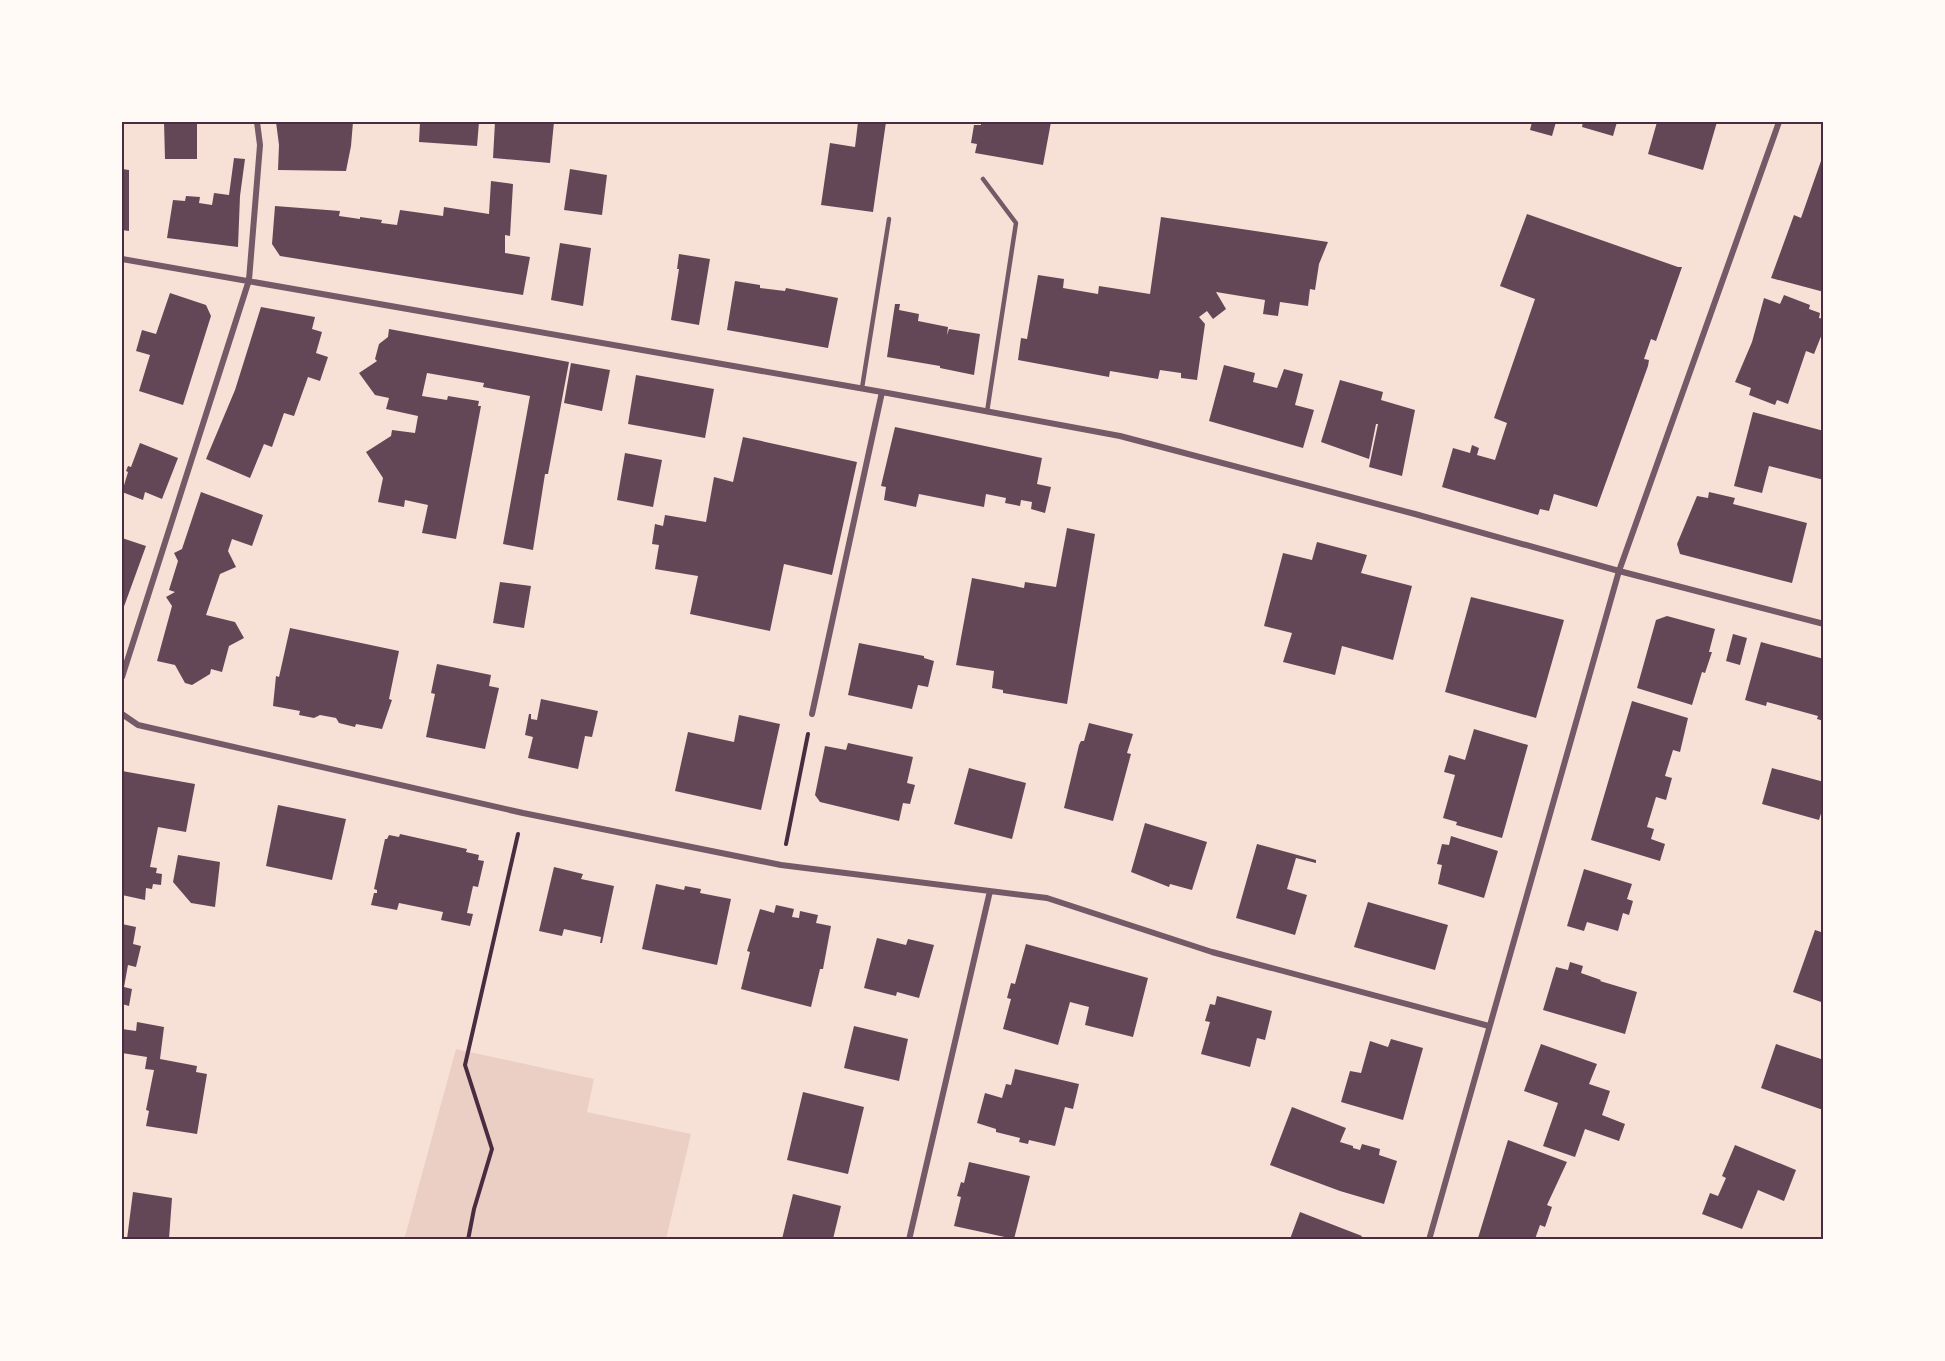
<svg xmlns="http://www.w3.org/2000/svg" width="1945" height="1361" viewBox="0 0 1945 1361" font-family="'Golos Text',sans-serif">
<rect width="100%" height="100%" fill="#f7e1d7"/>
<path fill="#ebcfc5" d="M456,1049l138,30 -7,33 104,22 -25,105 -262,1z"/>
<path fill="#644757" d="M164,122h33v37h-32z
M276,122h77l-2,24 -5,25 -68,-1 1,-25z
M420,122h59l-2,24 -58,-4z
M495,122h59l-4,41 -57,-5z
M858,122h28l-13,90 -52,-7 9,-62 25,4z
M981,122h70l-8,43 -68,-12 2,-9 -6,-1 3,-18h7z
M1532,122h24l-4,14 -22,-6z
M1583,122h34l-4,14 -31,-9z
M1657,122h60l-14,48 -55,-16z
M1823,151h1v141l-53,-14 23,-63 7,3 21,-60z
M234,158l11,1 -5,37 -2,51 -71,-9 6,-38 12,1 1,-5 14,1 -1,6 13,2 2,-12 15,2z
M122,169l7,1v61l-7,-1z
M570,169l37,6 -5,40 -38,-5z
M491,181l22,3 -3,52 -5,-1v18l25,4 -7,38 -243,-39 -8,-12 3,-38 65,5 -1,5 21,3v-2l22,3 -1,3 16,2 3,-15 43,6 1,-9 45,7z
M1527,214l151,53h4l-26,74 -5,-2 -7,20 5,1 -1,6 -51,141 -43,-13 -5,17 -9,-2 -2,6 -96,-28 11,-39 17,5 2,-8 7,3 -2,7 18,5 12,-37 -13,-5 41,-119 -35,-13z
M1161,217l167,25 -9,22 -4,26 -5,-1 -2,17 -28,-4 -2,14 -15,-2 2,-14 -49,-8 10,17 -13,10 -6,-8 -8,6 6,7 -8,56 -16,-2v-5l-21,-3 -2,9 -48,-8 -1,6 -91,-17 3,-22 6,1 11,-64 26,4 -1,9 35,6 1,-8 51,8z
M560,243l31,5 -8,58 -32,-6z
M679,254l31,5 -11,66 -28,-5 8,-51h-2z
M735,281l25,4v3l25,3 1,-3 52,10 -10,50 -101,-18z
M170,293l36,12 5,11 -28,89 -44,-14 11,-36 -14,-4 6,-21 14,4z
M1784,295l26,10 -1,4 11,4 -1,5 5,1v10l-10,25 -8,-3 -18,53 -11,-4 -2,5 -26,-10 2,-7 -16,-6 17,-40 12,-44 16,6z
M895,304h5l-1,6 20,4 -1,7 30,6 -1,8 2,-6 31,5 -6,41 -34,-7v-2l-53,-9z
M261,307l54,10 -3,12 10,3 -6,21 12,4 -8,24 -12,-4 -14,39 -10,-3 -12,34 -8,-3 -14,34 -44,-19 29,-69z
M389,329l180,33 -21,112h-3l-12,76 -30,-6 27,-148 -47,-9 1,-4 -57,-10 -5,23 25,4 1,-4 31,5 -1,5h3l-25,133 -34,-6 6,-28 -23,-5 -1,7 -26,-5 5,-24 -17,-26 25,-16 1,-6 23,3 3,-17 -32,-7 3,-11 -14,-3 -16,-22 18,-12 -2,-2 4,-15 9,-7z
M571,363l39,7 -8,41 -38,-8z
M1224,365l31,8 -2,9 24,6 7,-19 19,5 -8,31 19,5 -11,38 -94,-27z
M636,375l78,14 -9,49 -77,-14z
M1340,380l43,12 -2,8 34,10 -13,66 -33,-9 9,-43h-2l-7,35 -48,-17z
M1753,412l71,19v49l-55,-14 -7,27 -28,-7z
M895,427l147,31 -5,26 14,3 -6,26 -14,-4 1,-7 -11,-2 -1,6 -15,-3 1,-5 -20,-4 -2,13 -65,-13 -3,13 -32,-7 2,-13 -5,-1z
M743,437l114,25 -25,113 -48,-11 -14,67 -80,-17 8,-38 -43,-7 4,-24 -7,-1 3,-20 8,2 2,-11 41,7 8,-45 19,5z
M140,443l38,15 -16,41 -17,-7 -2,8 -21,-8 6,-20 -2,-1 2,-5 3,1z
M625,453l37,7 -9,47 -36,-7z
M201,492l62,23 -11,31 -20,-7 -4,12 8,16 -16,7 -14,41 29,7 9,16 -15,8 -7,26 -11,-3 -1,5 -18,11 -7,-2 -10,-18 -18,-4 15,-55 -6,-9 9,-5 -6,-2 9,-29 -4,-8 8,-4z
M1709,492l26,6 -2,6 74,19 -15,60 -112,-29 -3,-10 20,-48 11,2z
M1067,528l28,6 -28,170 -64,-11v-3l-11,-2 2,-17 -38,-6 16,-87 52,10 1,-6 31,5z
M122,538l24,8 -24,66z
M1317,542l50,13 -6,18 51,13 -19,74 -51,-14 -7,29 -52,-13 9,-29 -28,-7 19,-73 29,7z
M500,582l31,4 -7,42 -31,-5z
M1471,597l93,23 -28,98 -91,-26z
M1667,616l48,13 -6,23h3l-7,21 -3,-1 -10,33 -55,-17 19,-68z
M290,628l109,23 -10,48 3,1 -10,29 -26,-5 -1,3 -16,-4 -3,-5 -16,-3 -6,3 -15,-3 1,-4 -27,-5 3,-30 3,1z
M1733,634l14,4 -7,27 -14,-4z
M1761,642l63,17v62l-7,-2 1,-3 -51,-14 -1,4 -21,-6z
M859,643l65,13v2l10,3 -6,26 -10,-2 -6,24 -64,-14z
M437,664l54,11 -2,11 10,2 -14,61 -59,-12 9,-43 -4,-1z
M541,699l57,12 -6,26 -7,-1 -7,33 -50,-11 5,-21 -8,-2 4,-21h2v5l6,1z
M1632,701l56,17 -8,34 -7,-2 -8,26 7,2 -6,22 -10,-3 -9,30 7,2 -3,10 14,5 -5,17 -69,-21z
M739,715l41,9 -19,86 -86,-19 13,-59 46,10z
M1089,723l44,11 -6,19 4,1 -18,67 -49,-13 15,-63 2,-4h3z
M1474,729l54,16 -26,93 -46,-13 1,-3 -14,-4 12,-43 -11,-3 5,-17 16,5z
M848,743l65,14 -6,26 8,2 -5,19 -7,-1 -4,18 -79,-19 -5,-7 10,-49 21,4z
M969,768l57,15 -14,56 -58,-15z
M1772,768l52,14v21l-5,17 -57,-16z
M122,771l73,13 -9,48 -28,-5 -8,40 7,1 -1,5 6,1 -1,11 -8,-1 -1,5 -6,-1 -1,12 -23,-5z
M278,805l68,14 -14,61 -66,-14z
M1145,823l62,19 -15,48 -22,-6 -1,3 -38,-15z
M400,834l67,15 -1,3 13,3 -1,5 6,1 -6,26 -5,-1 -6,27 6,1 -3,12 -29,-6 2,-8 -44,-9 -2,7 -26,-5 3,-12h3v-3l-3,-1 11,-50h2l2,-4 10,2z
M1451,836l47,15 -14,47 -46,-14 4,-19 -5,-1 5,-20 7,1z
M1257,844l59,16v3l-20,-5 -9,31 20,6 -12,40 -59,-17z
M178,855l42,7 -5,45 -24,-4 -18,-21z
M554,867l29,7 -2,5 33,7 -12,57h-2l1,-6 -37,-8 -2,7 -23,-5z
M1584,869l48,15 -5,15 6,2 -4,14 -6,-2 -5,18 -31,-9 -3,9 -17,-5z
M656,884l28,6 1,-4 16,3 -1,4 31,6 -14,66 -75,-16z
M1368,902l80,23 -13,45 -81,-23z
M776,905l18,4 -2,8 7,1 1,-7 18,4 -2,8 15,3 -8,43h-3l-9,38 -70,-18 9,-37 -3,-1 13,-42 14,4z
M122,924l14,3 -3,17 8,2 -5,21 -8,-2 -4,22 8,2 -3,17 -7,-2z
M1815,930l9,3v70l-31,-11z
M877,938l29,7 2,-6 26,6 -15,53 -22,-6 -1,4 -32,-8z
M1026,944l122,34 -15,59 -48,-12 4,-18 -19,-5 -12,43 -55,-16 8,-30 -4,-1 4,-15 4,1z
M1570,962l13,4 -2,7 20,7 -1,1 37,11 -12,42 -82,-24 13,-43 12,3z
M1217,996l55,15 -7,29 -8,-2 -7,29 -49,-13 9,-32 -5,-1 5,-17 5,1z
M137,1022l27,5 -4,32 37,7 -1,6 11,2 -10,60 -51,-8 3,-15 -3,-1 8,-40 -9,-1 2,-12 -25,-4v-24l14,2z
M854,1026l54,13 -9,42 -55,-13z
M1391,1039l32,9 -20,72 -62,-18 9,-31 11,2 9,-32 18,6z
M1541,1044l56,20 -8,20 21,7 -8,24 23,9 -6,17 -34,-12 -10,28 -32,-11 15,-43 -34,-12z
M1776,1044l48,16 -1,50 -62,-22z
M1015,1069l64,15 -6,25 -8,-2 -10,39 -26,-6 -1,4 -9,-2 1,-4 -24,-6v-3l-19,-6 8,-30 17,5 4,-14 5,1z
M803,1092l61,15 -16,67 -61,-14z
M1292,1107l54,21 -6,14 13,4v2l7,2 2,-6 18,5 -1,6 18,6 -13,43 -44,-13 -70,-26z
M1508,1140l59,22 -20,43 5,2 -7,20 -5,-2 -5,14h-54l-3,-1z
M1735,1145l61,25 -12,31 -26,-11 -16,39 -40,-15 8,-21 8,3 8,-18 -4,-2z
M969,1162l61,14 -16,63 -60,-13 7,-29 -4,-1 4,-14 3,1z
M133,1192l39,6 -3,41h-42z
M793,1194l48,12 -8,33h-51z
M1300,1212l62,24 -2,3h-70z"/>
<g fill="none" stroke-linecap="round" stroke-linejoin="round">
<path stroke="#4a2c40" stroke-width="4" d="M786,844l22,-110
M468,1240l6,-31 18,-60 -27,-84 53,-231"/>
<path stroke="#755966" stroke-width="4.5" d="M983,179l33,44 -29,189
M862,388l27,-169"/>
<path stroke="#755966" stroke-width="6" d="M122,259l760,133 238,44 295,78 204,57 205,53
M122,677l127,-397 11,-135 -3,-23
M122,714l16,11 385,88 258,52 266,33 165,54 277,74
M812,714l70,-322
M909,1240l81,-349
M1429,1240l190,-669 160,-449"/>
</g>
<rect width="1945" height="1361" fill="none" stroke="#fffaf5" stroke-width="246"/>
<rect x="123" y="123" width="1699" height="1115" fill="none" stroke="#4a2c40" stroke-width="2"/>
</svg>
